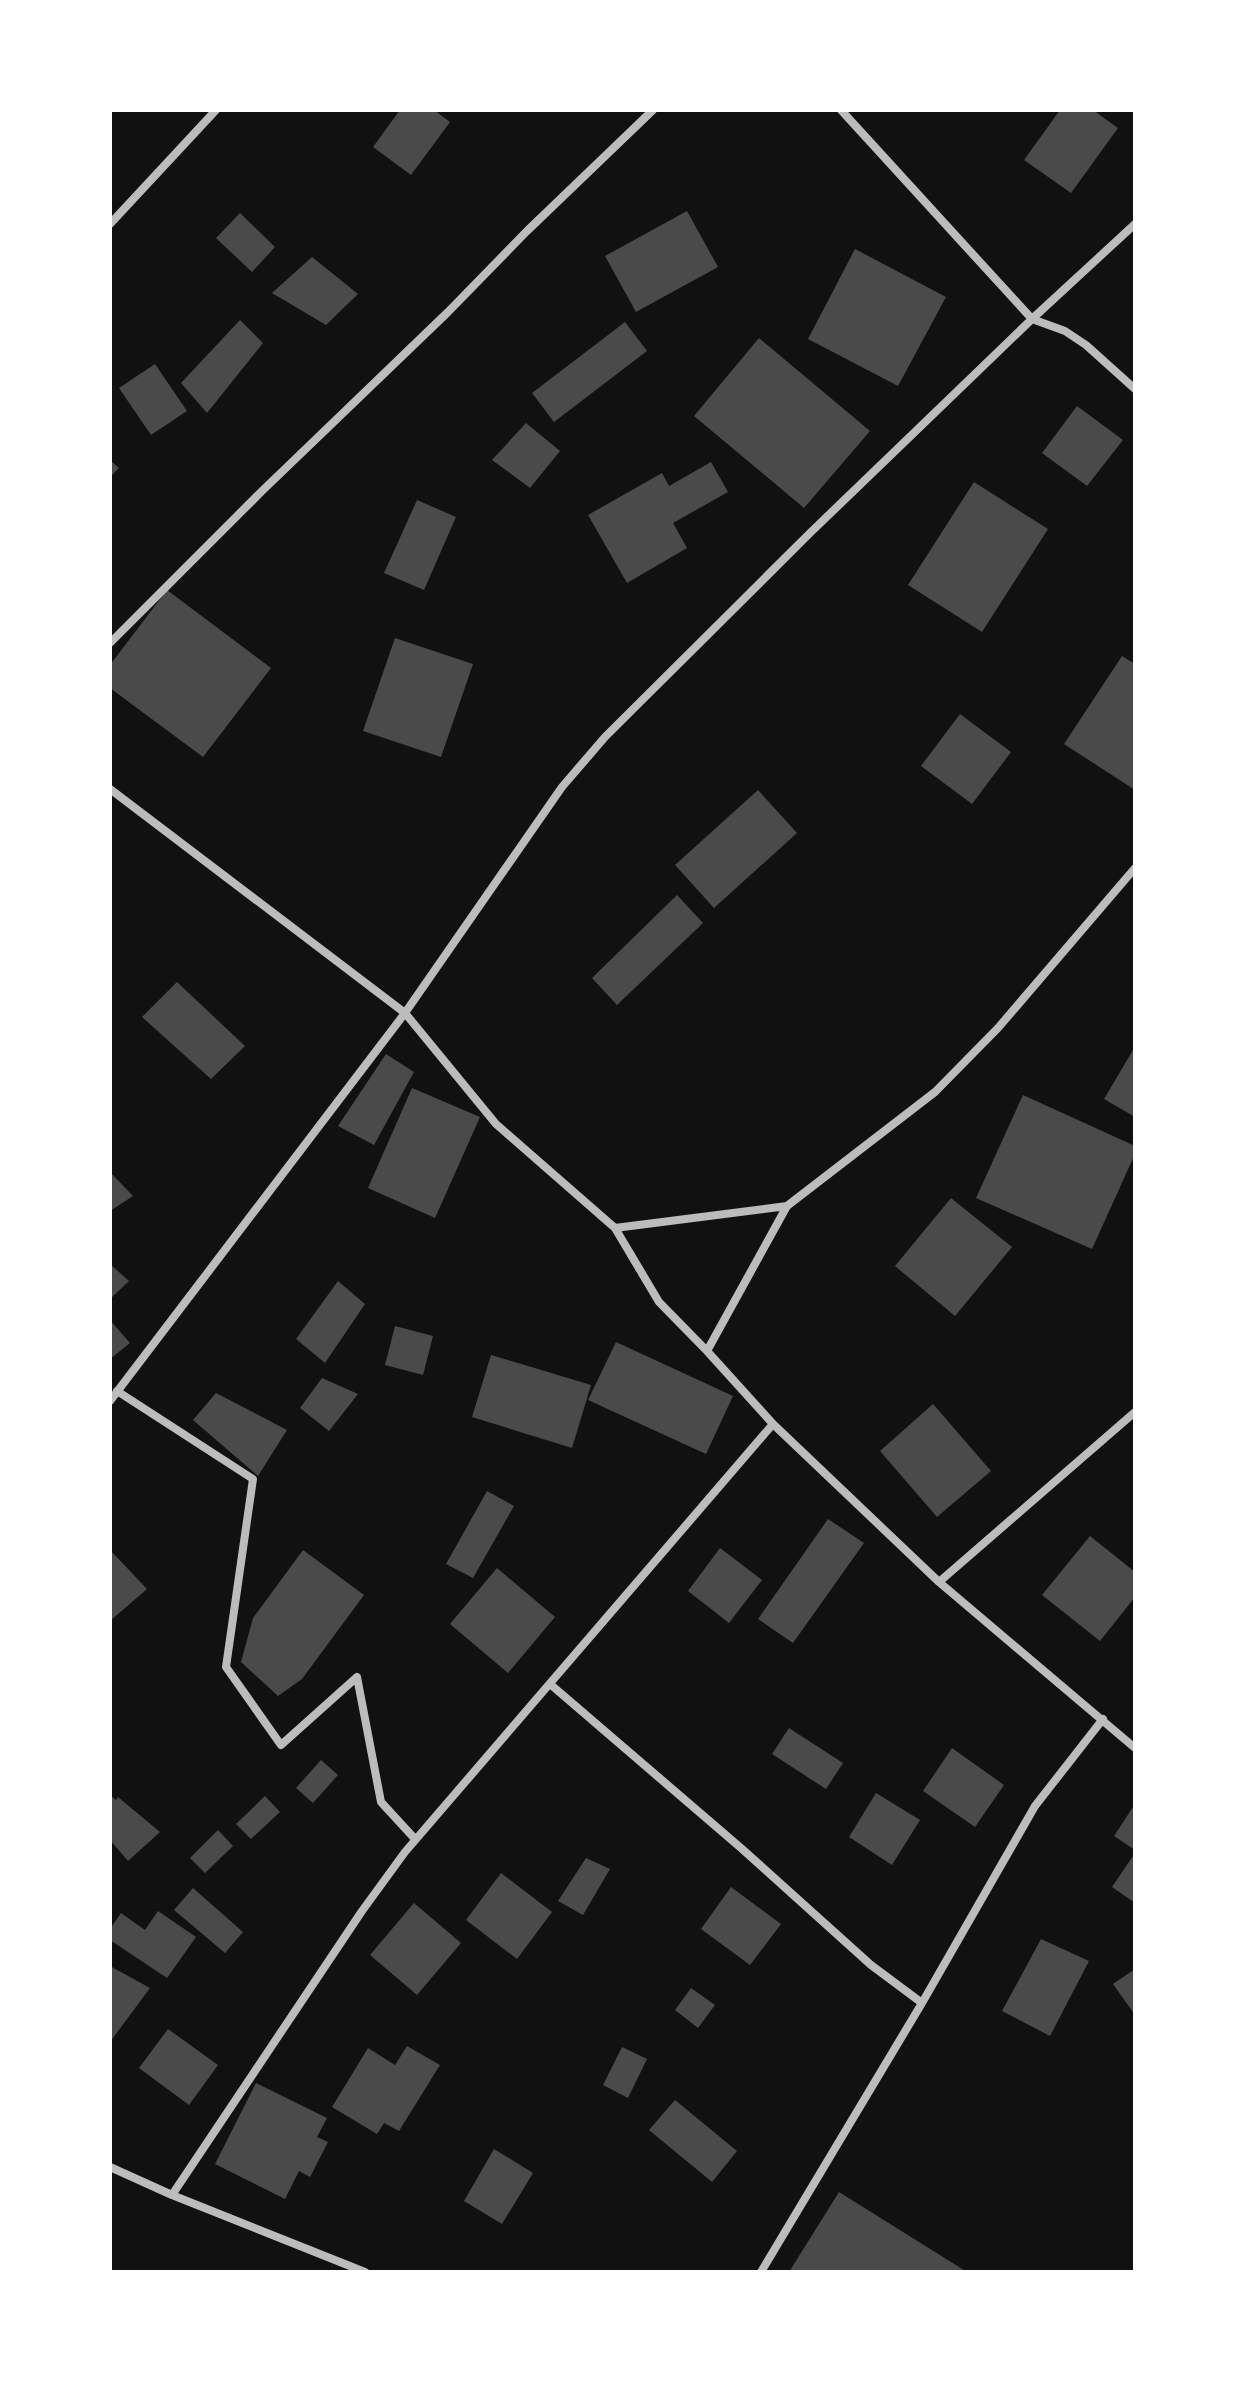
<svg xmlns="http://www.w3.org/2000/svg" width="1245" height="2382" viewBox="0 0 1245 2382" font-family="'Exo 2',sans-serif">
<rect width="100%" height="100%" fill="#111"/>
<path fill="#4a4a4a" d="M400,110h34l16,12 -39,53 -38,-28z
M1060,110h33l25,18 -47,65 -47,-33z
M687,211l31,56 -82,45 -31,-56z
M240,213l35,34 -23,25 -36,-34z
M855,249l91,48 -48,89 -90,-47z
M312,257l46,37 -32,31 -54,-32z
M240,320l23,23 -56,70 -26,-30z
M625,322l22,29 -93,71 -22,-29z
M759,338l111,93 -66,77 -110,-92z
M155,364l32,47 -36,24 -32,-47z
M1077,406l46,34 -36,46 -45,-33z
M526,423l34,28 -30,37 -38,-28z
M110,460l9,8 -9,9z
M711,462l17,30 -55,31 14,25 -60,35 -39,-68 74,-42 7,13z
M974,482l74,47 -66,103 -74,-47z
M417,500l39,17 -32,73 -40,-17z
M167,590l104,78 -68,89 -93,-69v-23z
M395,638l78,26 -32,93 -78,-26z
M1122,656l13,8v126l-71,-46z
M960,714l51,38 -39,52 -51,-38z
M758,790l39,43 -83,75 -39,-43z
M677,895l26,28 -86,82 -25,-27z
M177,982l68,64 -34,33 -69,-62z
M1133,1050l2,1v66l-31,-18z
M386,1054l28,18 -40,73 -36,-19z
M412,1088l68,29 -45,101 -67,-30z
M1023,1095l112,51v8l-43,95 -116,-51z
M110,1172l23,24 -23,15z
M951,1198l61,49 -57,69 -60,-50z
M110,1264l19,17 -19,18z
M338,1281l27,23 -40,59 -29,-24z
M110,1320l20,23 -20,16z
M395,1326l38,10 -10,39 -38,-10z
M616,1342l117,54 -27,58 -118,-54z
M491,1355l100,30 -19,63 -100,-31z
M322,1378l36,16 -29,37 -29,-23z
M216,1393l71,37 -29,46 -65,-56z
M933,1404l58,67 -54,46 -57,-66z
M487,1491l27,15 -41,72 -27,-14z
M828,1519l36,24 -71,100 -35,-24z
M1090,1536l45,36v25l-35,44 -58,-46z
M720,1548l42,32 -33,43 -41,-32z
M110,1550l37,39 -37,32z
M303,1550l61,45 -62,84 -24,17 -37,-34 12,-44z
M497,1568l58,49 -47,56 -58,-49z
M789,1728l54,35 -17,26 -54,-35z
M952,1748l52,37 -29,42 -52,-36z
M321,1760l17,15 -25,28 -17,-15z
M876,1793l44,27 -28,45 -43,-28z
M110,1795l6,5 2,-3 42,35 -32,29 -18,-21z
M265,1796l15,16 -29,27 -15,-15z
M1135,1804v46l-21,-14z
M218,1830l15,16 -28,27 -15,-15z
M1135,1853v50l-23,-16z
M586,1858l24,11 -27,46 -25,-14z
M501,1873l51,39 -35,47 -51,-39z
M731,1887l50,37 -31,41 -49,-36z
M193,1888l50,44 -18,21 -51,-43z
M414,1903l47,40 -44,52 -47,-40z
M158,1911l38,26 -29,41 -57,-38v-11l11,-16 24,17z
M1041,1939l48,22 -39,75 -48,-25z
M110,1966l40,22 -40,54z
M1135,1969v46l-22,-31z
M691,1988l24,17 -17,23 -23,-18z
M168,2029l50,36 -29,40 -50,-37z
M407,2046l33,19 -41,66 -15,-8 -7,11 -45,-27 36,-59 27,17z
M622,2047l25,12 -19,39 -25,-13z
M256,2083l71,35 -10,19 11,5 -18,35 -11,-6 -14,28 -70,-35z
M675,2100l62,51 -25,31 -63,-52z
M494,2149l39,24 -31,51 -38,-23z
M839,2192l128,80h-178z"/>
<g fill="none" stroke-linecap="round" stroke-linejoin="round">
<path stroke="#bcbcbc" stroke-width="8" d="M841,110l191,209 33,12 21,14 49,44
M110,224l106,-114
M110,643l152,-152 186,-179 79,-81 126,-121
M110,789l295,224 91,111 119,104 44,74 48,49 66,73 166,158 196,166
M615,1228l172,-22
M707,1351l80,-145 148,-114 63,-64 137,-160
M117,1391l136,88 -27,188 55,78 76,-68 24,125 34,37
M110,1401l295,-388 157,-226 43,-50 205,-204 222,-214 103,-95
M939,1582l196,-170
M550,1684l191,164 130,117 51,38
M110,2167l62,28 193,77
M172,2195l190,-284 43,-59 368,-428
M761,2272l161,-269 113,-197 68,-87"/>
</g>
<rect width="1245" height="2382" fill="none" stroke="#ffffff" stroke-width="224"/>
</svg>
